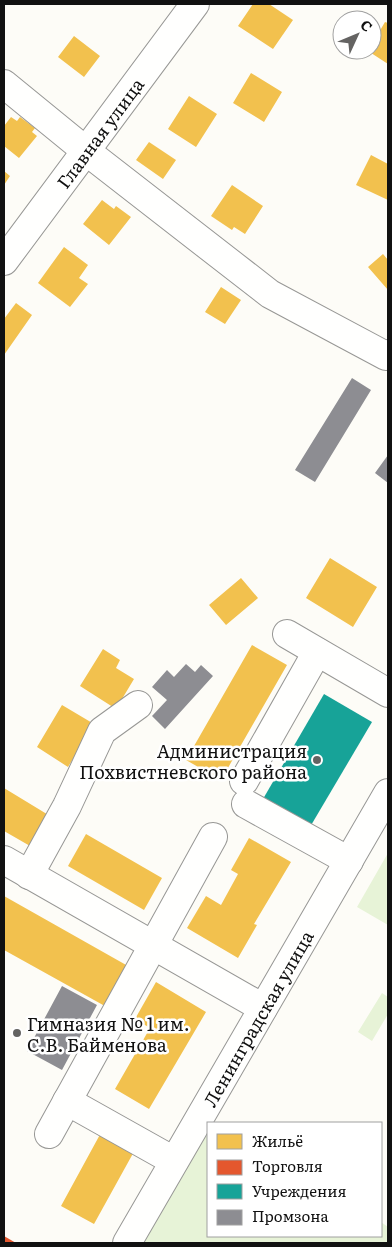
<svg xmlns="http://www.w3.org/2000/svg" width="392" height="1247" viewBox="0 0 392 1247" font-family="Literata,serif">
<rect width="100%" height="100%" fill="#fdfcf7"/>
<path fill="#e7f3d7" d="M388,853v72l-31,-18z
M382,993l6,4v17l-16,27 -14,-9z
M208,1124v112h173v-14l7,5v16h-250z"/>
<path fill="#f2c14e" d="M253,4h16l24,16 -20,29 -35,-23z
M385,22l3,1v41l-20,-13 4,-1v-6z
M74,36l26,20 -16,21 -26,-20z
M251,73l31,19 -18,30 -31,-19z
M189,96l28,18 -21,33 -28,-18z
M11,117l6,4 3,-4 15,11 -3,4 5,4 -18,22 -15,-12v-20z
M149,142l27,18 -13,19 -27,-19z
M371,155l17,9v36l-32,-15z
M4,171l6,5 -6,9z
M232,185l31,21 -18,28 -11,-7 -2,3 -21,-14z
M102,200l12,9 2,-3 15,11 -22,28 -26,-21z
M64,247l24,18 -9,13 9,6 -18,23 -32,-24z
M383,254l5,6v30l-20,-23z
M221,287l20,13 -16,24 -20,-12z
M16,303l16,12 -28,40v-36z
M330,558l47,29 -24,40 -47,-29z
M241,578l17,20 -32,27 -17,-20z
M252,645l35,20 -66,115 -35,-20z
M103,649l17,11 -4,8 18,11 -18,30 -36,-23z
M62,705l32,19 -26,43 -31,-20z
M4,788l51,31 -18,31 -33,-19z
M86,834l76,44 -18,32 -76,-44z
M249,838l42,24 -37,62 3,1 -19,33 -51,-30 19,-32 15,9 17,-31 -7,-4z
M4,896l131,74 -23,40 -108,-60z
M156,982l50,30 -57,97 -34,-20 35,-61 -15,-9z
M103,1129l33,19 -42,76 -33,-18z"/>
<path fill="#e4572e" d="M4,1236l12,7h-12z"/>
<path fill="#17a398" d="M324,694l48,28 -62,105 -47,-28z"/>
<path fill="#8d8d92" d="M352,378l19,12 -56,92 -20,-12z
M388,455v28l-13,-10z
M186,664l9,8 6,-7 12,11 -48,53 -13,-13 15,-16 -15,-13 15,-17 7,7z
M62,986l35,19 -35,65 -35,-19z"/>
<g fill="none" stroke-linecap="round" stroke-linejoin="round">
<defs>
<g id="minor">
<path d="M4,84l82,67 184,143 116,62 2,-2"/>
<path id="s1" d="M4,261l191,-257"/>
<path d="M287,634l101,59"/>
<path d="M244,781l73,-129"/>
<path d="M246,804l103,57"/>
<path d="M4,860l259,148"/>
<path d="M29,875l38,-69 35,-75 36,-26"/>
<path d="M67,1101l107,60"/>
<path d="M49,1134l164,-297"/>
<path id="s2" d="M127,1243l261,-450"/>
</g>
</defs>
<use href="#minor" stroke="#979795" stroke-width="30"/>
<use href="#minor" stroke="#fffffe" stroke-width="28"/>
</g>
<g fill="#646362" stroke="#fff" stroke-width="2">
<circle cx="317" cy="760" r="5"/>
<circle cx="17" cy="1033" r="5"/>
</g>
<g text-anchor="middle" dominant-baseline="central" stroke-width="5" stroke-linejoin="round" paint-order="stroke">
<g font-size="18" fill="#111" stroke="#fff">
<text stroke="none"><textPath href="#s1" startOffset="160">Главная улица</textPath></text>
<text stroke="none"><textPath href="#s2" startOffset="260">Ленинградская улица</textPath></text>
</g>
<g font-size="18" fill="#111" stroke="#fff" text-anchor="end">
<text x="307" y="750">Администрация<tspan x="307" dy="21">Похвистневского района</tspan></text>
<text x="27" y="1023" text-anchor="start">Гимназия № 1 им.<tspan x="27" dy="21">С.В. Байменова</tspan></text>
</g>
</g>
<rect width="392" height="1247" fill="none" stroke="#111111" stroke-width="10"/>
<rect x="207" y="1122" width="175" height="115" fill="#ffffff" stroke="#a0a0a0"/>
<rect x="217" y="1134" width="25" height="15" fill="#f2c14e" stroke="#a0a0a0"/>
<text x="252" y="1147" font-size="15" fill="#111111">Жильё</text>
<rect x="217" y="1160" width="25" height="15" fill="#e4572e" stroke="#a0a0a0"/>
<text x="252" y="1172" font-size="15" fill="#111111">Торговля</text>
<rect x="217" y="1184" width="25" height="15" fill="#17a398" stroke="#a0a0a0"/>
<text x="252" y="1197" font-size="15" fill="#111111">Учреждения</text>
<rect x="217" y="1210" width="25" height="15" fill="#8d8d92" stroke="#a0a0a0"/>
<text x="252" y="1222" font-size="15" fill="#111111">Промзона</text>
<g transform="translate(357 35) rotate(46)"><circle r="24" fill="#ffffff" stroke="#a0a0a0"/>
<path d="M0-4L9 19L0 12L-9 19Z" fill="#646362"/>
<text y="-8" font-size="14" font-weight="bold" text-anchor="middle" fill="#111111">С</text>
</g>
</svg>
